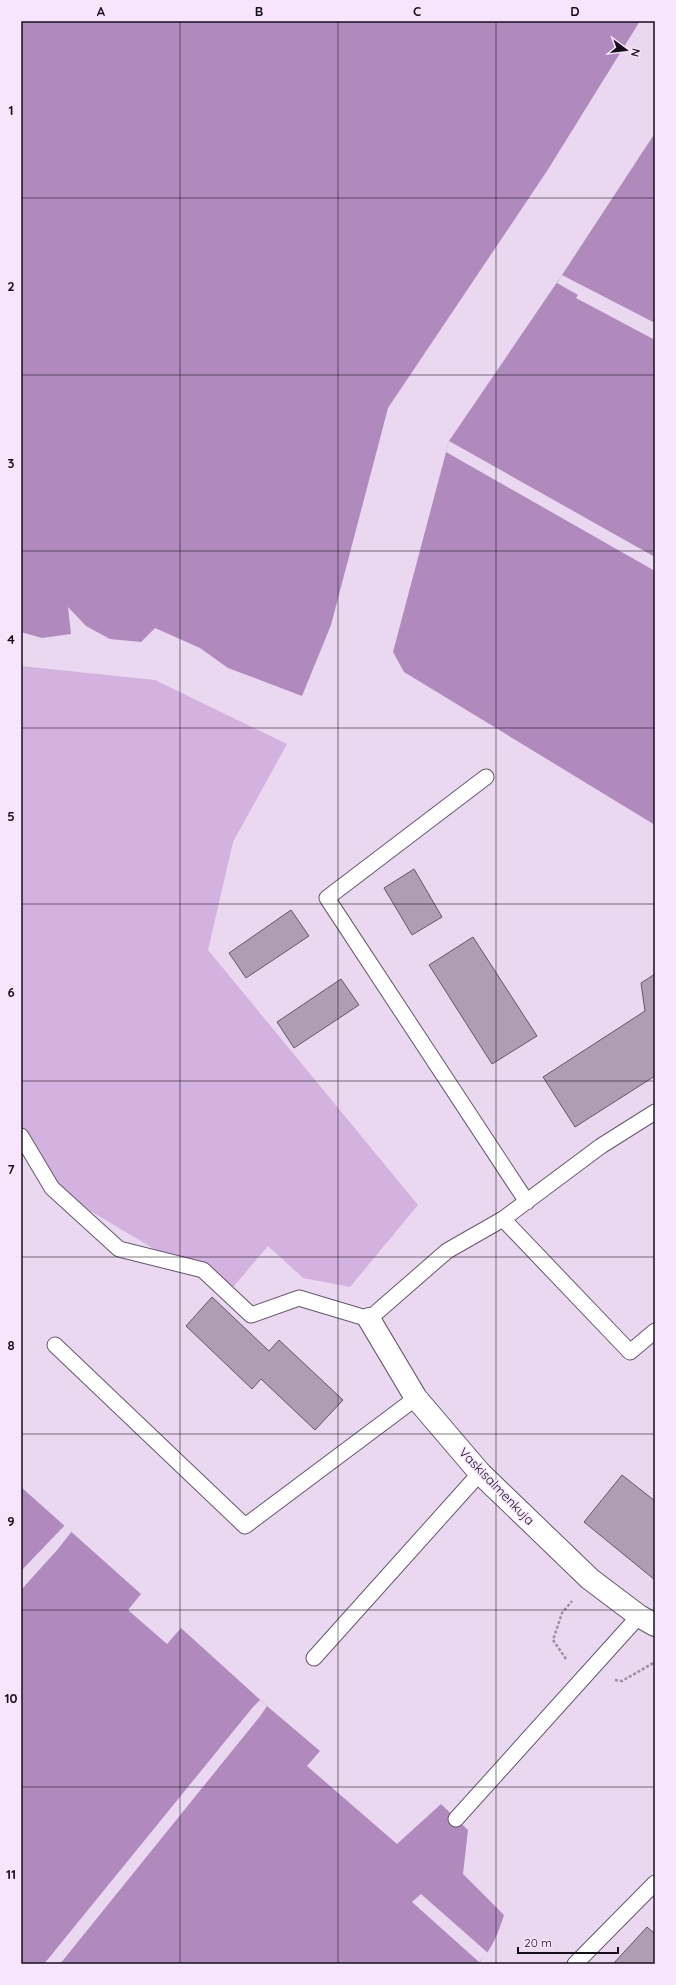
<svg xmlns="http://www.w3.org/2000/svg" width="676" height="1985" viewBox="0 0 676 1985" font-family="Quicksand,sans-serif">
<rect width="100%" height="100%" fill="#e9d8f0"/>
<path fill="#d3b2df" d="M21,666l134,14 132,64 -54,98 -25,108 210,255 -68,82 -47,-9 -35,-32 -40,47 -176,-105 -31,-52z"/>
<path fill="#b08abd" d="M21,21h619l-93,150 -159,237 -57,217 -29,71 -74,-28 -28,-20 -45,-20 -14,14 -31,-3 -24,-13 -18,-19 3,27 -29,4 -21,-6z
M655,133v692l-251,-153 -11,-20 56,-211 113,-166z
M21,1487l120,107 -13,16 39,34 14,-16 86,78 53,45 -13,15 90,78 44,-40 27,26 -5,44 41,41c-6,19 -12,34 -26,49h-457z"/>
<path fill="#e9d8f0" d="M562,275l93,48v17l-79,-42 2,-3 -21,-12z
M449,441l206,116v14l-209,-119z
M65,1525l7,6 -14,18 -37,41v-19z
M260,1700l7,6 -6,9 -201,249h-16l209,-257z
M421,1894l67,59 -9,9 -67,-60z"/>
<path fill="#ae9eb4" stroke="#65566a" d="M414,869l28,48 -30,18 -28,-47z
M291,910l18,26 -63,42 -17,-25z
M473,937l64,99 -45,28 -63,-99z
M655,974v102l-80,51 -32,-50 102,-66 -4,-28z
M341,979l18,26 -65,43 -17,-26z
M212,1297l57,54 10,-11 64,60 -28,30 -54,-51 -9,10 -66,-63z
M622,1475l33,26v79l-71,-58z
M647,1927l8,7v30h-42z"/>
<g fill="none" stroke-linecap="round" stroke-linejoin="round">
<defs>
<path id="service" d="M486,777l-159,121 200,304
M21,1136l31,52 67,61 84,21 48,45 48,-17 70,21 78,-68 56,-32 98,-73 54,-34
M503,1219l127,133 25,-21
M55,1345l190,181 171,-128
M314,1658l166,-185
M456,1819l183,-203
M575,1964l80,-81"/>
<path id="minor" d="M369,1319l47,79 64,75 110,106 49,37 16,9"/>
</defs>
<use href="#service" stroke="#67586c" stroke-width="17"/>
<use href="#minor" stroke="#67586c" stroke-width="24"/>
<path stroke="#9c8fa1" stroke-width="2.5" stroke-dasharray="3 2" stroke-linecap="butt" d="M566,1659l-13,-19 9,-27 10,-12
M615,1680l7,1 33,-19"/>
<use href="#service" stroke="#fff" stroke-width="15"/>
<use href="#minor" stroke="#fff" stroke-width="22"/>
</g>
<path fill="none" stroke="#150f17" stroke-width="1" stroke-opacity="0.55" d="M180,21v1943M338,21v1943M496,21v1943M21,198h634M21,375h634M21,551h634M21,728h634M21,904h634M21,1081h634M21,1257h634M21,1434h634M21,1610h634M21,1787h634"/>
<g text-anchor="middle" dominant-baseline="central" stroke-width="3" stroke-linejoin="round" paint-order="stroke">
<g font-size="13" fill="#150f17" stroke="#f7e5fd">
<text transform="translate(497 1486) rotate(46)">Vaskisalmenkuja</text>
</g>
</g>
<rect width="676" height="1985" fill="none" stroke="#f7e5fd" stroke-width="44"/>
<g transform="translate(626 50) rotate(105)" stroke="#f7e5fd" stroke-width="3" paint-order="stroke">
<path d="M0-3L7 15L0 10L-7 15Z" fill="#150f17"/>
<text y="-6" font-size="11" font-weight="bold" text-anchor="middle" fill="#150f17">N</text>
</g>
<path d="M518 1947v6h100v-6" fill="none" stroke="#150f17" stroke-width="2"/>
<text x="524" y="1947" font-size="12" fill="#150f17" stroke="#f7e5fd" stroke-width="3" paint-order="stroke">20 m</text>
<rect x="22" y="22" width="632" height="1941" fill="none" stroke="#150f17" stroke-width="1.5"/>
<g font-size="13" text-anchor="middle" font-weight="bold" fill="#150f17">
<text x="101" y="16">A</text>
<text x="259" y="16">B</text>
<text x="417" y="16">C</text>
<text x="575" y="16">D</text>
<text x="11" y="115">1</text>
<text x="11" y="291">2</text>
<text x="11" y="468">3</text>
<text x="11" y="644">4</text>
<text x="11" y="821">5</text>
<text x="11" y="997">6</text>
<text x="11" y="1174">7</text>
<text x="11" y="1350">8</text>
<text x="11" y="1526">9</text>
<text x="11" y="1703">10</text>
<text x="11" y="1879">11</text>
</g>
</svg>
